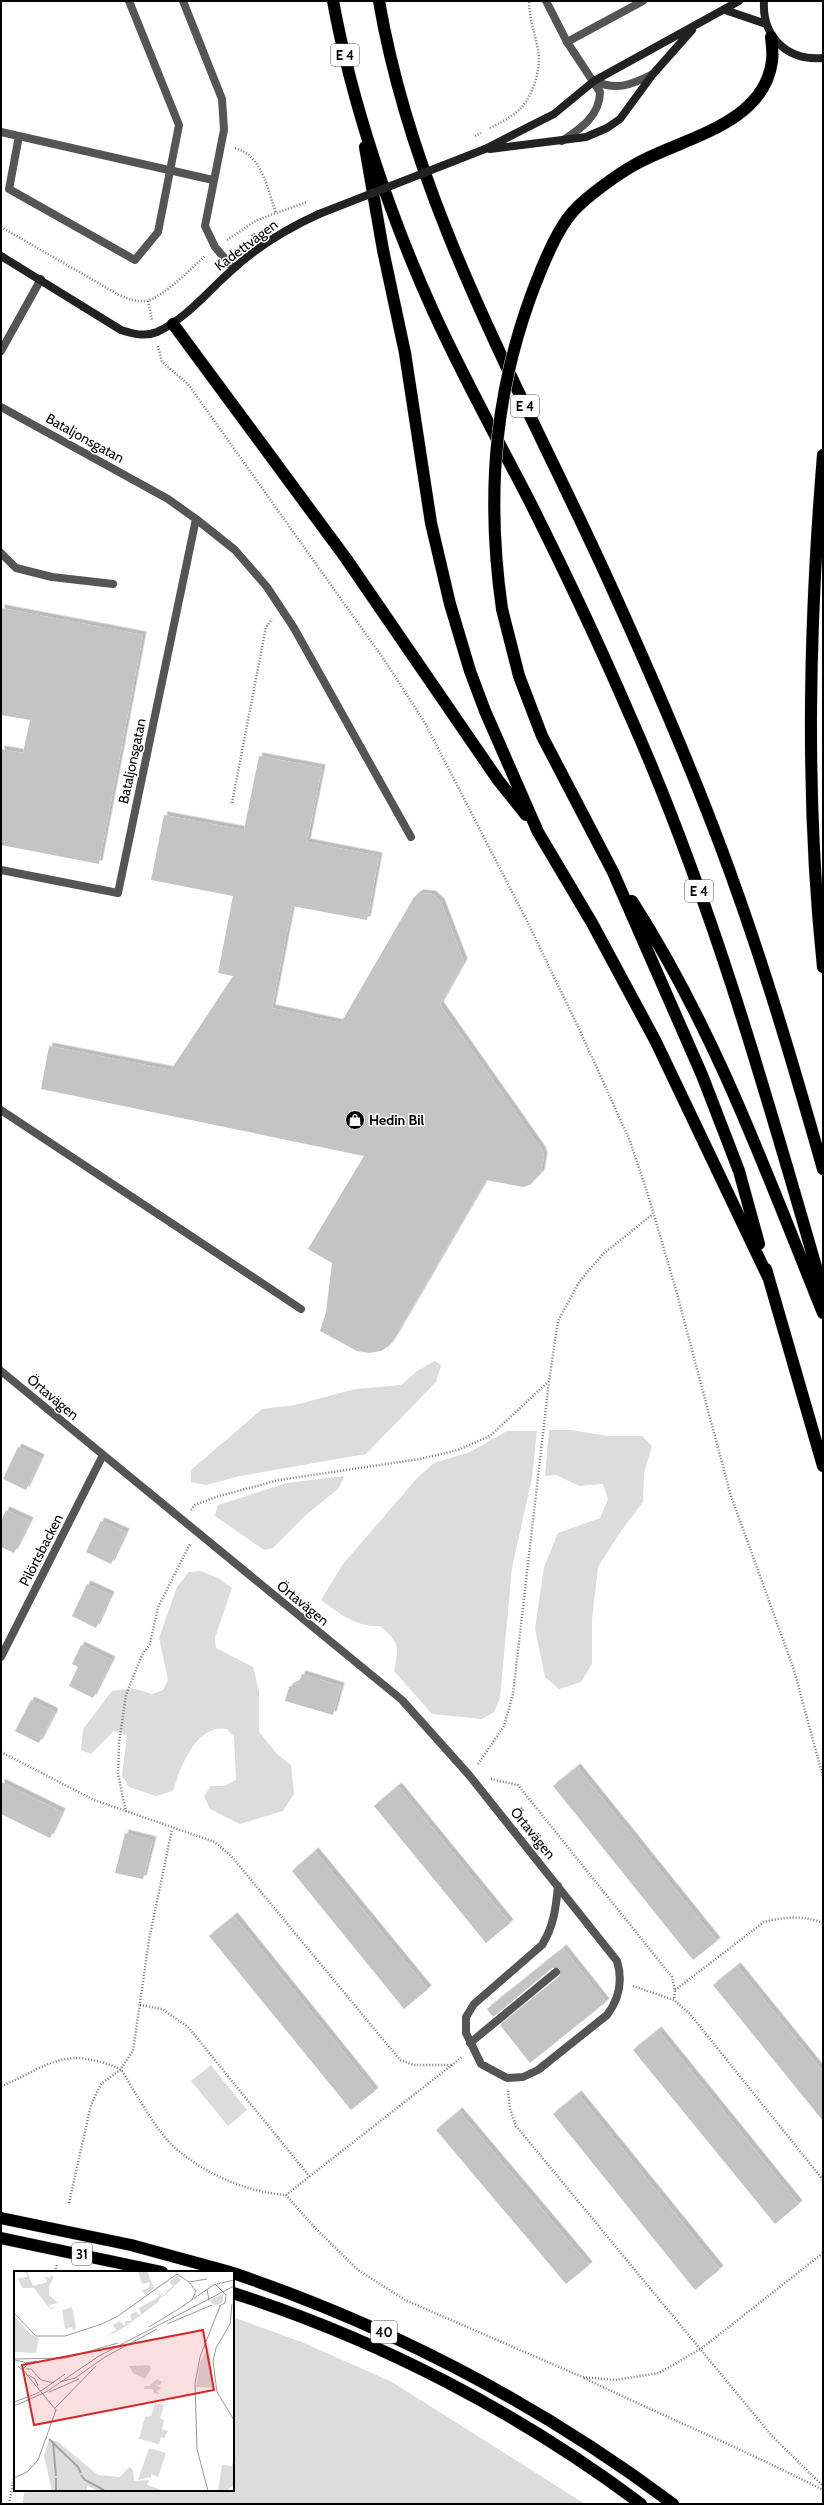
<svg xmlns="http://www.w3.org/2000/svg" width="824" height="2505" viewBox="0 0 824 2505" font-family="Cabin,sans-serif">
<defs>
<filter id="shadow"><feDropShadow dx="3.5" dy="-3.5" stdDeviation="0" flood-color="#0004"/></filter>
</defs>
<rect width="100%" height="100%" fill="#fff"/>
<path fill="#dcdcdc" d="M435,1361l6,4 -5,17 -70,72 -126,22 -34,9 -15,-3v-12l71,-61 33,-4 60,-16 46,-4 16,-14z
M549,1430h22l37,6h34l10,10 -8,27 -1,29 -22,29 -23,36 -6,53v44l-11,18 -22,7 -14,-12 -10,-48 9,-62 14,-34 42,-15 8,-19 -5,-15 -24,2 -23,-11 -11,1z
M507,1431h30l-5,47 -20,90 -12,130 -6,14 -12,7 -50,-5 -38,-43c5,-24 6,-28 -14,-45 -24,1 -40,-12 -59,-26l22,-36 75,-87 16,-14 36,-11z
M344,1476l-5,12 -33,27 -33,33 -9,2 -49,-34 3,-11 69,-22z
M201,1571l17,7 14,10 -17,50 1,10 37,19 6,24v41l18,22 14,11 3,29 -11,17 -43,13 -30,-15 -6,-13 7,-10h13l12,-6 -2,-43 -7,-8c-31,-5 -46,37 -54,62l-17,5 -27,-9 -7,-11 5,-41 -13,-4 -23,23 -10,-4 2,-21 29,-38 20,-3 20,6 11,-4 5,-10 -9,-42 18,-51 12,-15z
M211,2065l36,45 -19,16 -37,-45z
M233,2317l71,26 88,39 193,122h-563l3,-14h208z"/>
<path fill="#c4c4c4" filter="url(#shadow)" d="M1,608l142,27 -44,229 -98,-19v-96l22,4 7,-33 -29,-5z
M259,756l63,12 -15,74 72,14 -12,64 -75,-14 -20,102 69,15 73,-126 6,-4 12,1 9,8 23,60 -24,43 102,145 2,6 -3,17 -11,12 -7,2 -37,-7 -90,155 -7,11 -8,5 -12,2 -12,-2 -37,-20 6,-19 6,-49 -24,-14 56,-93 -323,-67 8,-43 122,24 62,-94 -15,-3 15,-77 -82,-16 13,-65 80,15z
M18,1447l23,11 -15,32 -23,-11z
M6,1510l24,11 -16,32 -13,-6v-26z
M101,1521l25,11 -15,32 -25,-12z
M87,1584l24,11 -15,33 -24,-12z
M81,1645l31,15 -19,38 -24,-12 9,-19 -6,-3z
M302,1674l39,12 -8,29 -48,-14 4,-14 10,-5z
M31,1700l24,12 -16,31 -24,-12z
M577,1767l140,174 -24,19 -140,-174z
M1,1782l61,30 -12,26 -49,-24z
M398,1786l112,137 -24,20 -112,-137z
M125,1833l28,7 -10,39 -28,-6z
M315,1851l113,138 -24,20 -112,-138z
M234,1916l141,175 -24,19 -142,-174z
M563,1948l43,54 -76,61 -30,-38 60,-49v-7l-8,-1 -59,49 -6,-8z
M737,1966l86,106v49l-110,-136z
M658,2030l141,174 -24,20 -142,-174z
M578,2094l142,175 -25,21 -142,-176z
M459,2111l130,154 -23,19 -130,-154z"/>
<g fill="none" stroke-linecap="round" stroke-linejoin="round">
<defs>
<path id="highway" d="M333,1c19,103 57,215 100,310 30,66 65,129 98,193 35,70 69,142 100,214 82,185 136,379 192,573
M379,1c36,209 145,393 231,583 39,86 77,173 110,261 40,106 72,215 103,324
M365,147l18,103 22,103 26,170 19,81 20,67 15,40 53,121 54,91 64,119 112,235
M541,270c8,-19 17,-40 30,-56 12,-15 48,-41 65,-50 46,-26 128,-39 136,-103 1,-8 0,-17 -1,-24
M173,324l172,233 153,223 28,35
M823,455c-14,171 -18,341 0,512
M502,609l17,67 23,60 71,136 89,203 37,96 20,73
M632,901c83,129 134,271 191,412
M766,1269l57,197
M1,2218l130,27 99,27
M1,2238l161,34
M233,2273c159,54 306,131 440,231
M233,2293c145,46 287,120 408,211"/>
</defs>
<use href="#highway" stroke="#dbdbdb" stroke-width="13"/>
<path stroke="#777" stroke-width="2.5" stroke-dasharray="1 2" stroke-linecap="butt" d="M490,128c10,-5 24,-12 31,-20 12,-14 21,-40 17,-58 -3,-17 -9,-32 -9,-49
M235,148c28,8 32,41 41,65
M1,227l118,68c9,4 17,7 27,6 15,-2 47,-34 59,-45
M227,240l30,-20 50,-18
M148,301l4,19
M158,346l4,16 26,22 197,277 40,62 102,198 53,110 50,110 19,57 27,92 54,203 64,177 29,107
M232,803l34,-176 6,-8
M191,1510l4,-5 24,-9 60,-16 141,-21 38,-9 32,-14 59,-55
M1,1752l93,48 121,42 17,15 168,203 14,5h38
M478,1764l26,-38 9,-32 36,-313 9,-60 21,-39 24,-28 50,-40
M491,1779l27,6 154,192 3,13 -1,10
M126,1812l-8,-38 1,-31 7,-48 16,-40 8,-11 8,-37 32,-63
M633,1986l41,14 16,14 133,166
M675,1990l89,-68c19,-5 40,-7 59,1
M140,2005l22,4 26,18 122,150
M1,2086c25,-9 45,-26 73,-28 10,-1 39,6 47,12 4,4 8,13 11,18 13,20 25,43 42,59 31,27 72,45 112,48l30,34 42,41 47,30 177,77 33,3 44,-7 43,-25 121,-95
M508,2091l2,18 6,17 256,310 51,50
M286,2195l176,-138
M69,2203l22,-98 10,-21 19,-14 13,-19 16,-111 23,-111
M55,2272l2,-7
M584,2378c79,38 161,72 239,112
M9,2504l6,-31"/>
<path stroke="#555" stroke-width="8" d="M183,1l39,98 2,31 -19,96 10,21 18,21
M567,42l76,-41
M1,132l212,48
M19,136l-10,53 126,71 23,-28 21,-107 -50,-124
M1,407l167,92 28,20 -78,374 -117,-23
M196,519l39,31 32,37 27,41 117,209
M1,553l15,15 36,9 61,7
M1,1110l300,199
M470,2043l86,-71"/>
<path stroke="#555" stroke-width="8" d="M546,1l21,41 33,50c0,24 -20,37 -38,49
M594,81c23,10 37,4 59,-7
M1,351l40,-72
M1,1371l401,329 67,75 148,186c6,20 3,37 -10,54l-69,55 -15,7 -16,1 -26,-14 -15,-31v-16l8,-13 68,-59c12,-19 14,-38 16,-59
M1,1657l102,-202"/>
<path stroke="#222" stroke-width="8" d="M764,1c-2,36 23,60 59,57
M725,10l41,14
M485,149l69,-35 40,-33 145,-80
M490,149l96,-12 21,-9 13,-9 33,-45 39,-44
M1,256l120,74c12,4 24,7 36,2 29,-13 51,-41 75,-62 26,-24 56,-42 87,-56"/>
<use href="#highway" stroke="#000" stroke-width="12"/>
<defs>
<path id="highway-bridge" d="M502,609c-17,-119 -7,-228 39,-339"/>
</defs>
<use href="#highway-bridge" stroke="#dbdbdb" stroke-width="13" stroke-linecap="butt"/>
<path stroke="#777" stroke-width="2.5" stroke-dasharray="1 2" stroke-linecap="butt" d="M475,136l6,-3"/>
<path stroke="#222" stroke-width="8" d="M319,214l166,-65"/>
<use href="#highway-bridge" stroke="#000" stroke-width="12"/>
</g>
<defs>
<symbol id="shop-disc" viewBox="-11 -11 22 22"><circle r="9.5" fill="#000" stroke="#fff"/><path d="M-5-2.5h2.3a2.7 3.5 0 0 1 5.4 0H5L5.5 6h-11ZM-1.5-2.5h3a1.5 2.3 0 0 0-3 0Z" fill="#fff"/></symbol>
</defs>
<g fill-rule="evenodd">
<use href="#shop-disc" x="344" y="1109" width="22" height="22"/>
</g>
<g text-anchor="middle" dominant-baseline="central" stroke-width="3" stroke-linejoin="round" paint-order="stroke">
<g fill="#fff" stroke="#4c4c4c" stroke-width="1">
<rect x="331" y="44" width="28" height="22" rx="3"/>
<rect x="511" y="395" width="28" height="22" rx="3"/>
<rect x="685" y="880" width="28" height="22" rx="3"/>
<rect x="72" y="2243" width="20" height="22" rx="3"/>
<rect x="371" y="2321" width="26" height="22" rx="3"/>
</g>
<g font-size="13" font-weight="bold" fill="#000">
<text x="345" y="55">E 4</text>
<text x="525" y="406">E 4</text>
<text x="699" y="891">E 4</text>
<text x="82" y="2254">31</text>
<text x="384" y="2332">40</text>
</g>
<g font-size="14" fill="#000" stroke="#fff">
<text transform="translate(246 245) rotate(-37)">Kadettvägen</text>
<text transform="translate(85 438) rotate(29)">Bataljonsgatan</text>
<text transform="translate(132 761) rotate(-78)">Bataljonsgatan</text>
<text transform="translate(53 1397) rotate(40)">Örtavägen</text>
<text transform="translate(41 1550) rotate(-63)">Pilörtsbacken</text>
<text transform="translate(303 1603) rotate(39)">Örtavägen</text>
<text transform="translate(533 1833) rotate(51)">Örtavägen</text>
</g>
<g font-size="14" font-weight="bold" fill="#000" stroke="#fff" text-anchor="start">
<text x="369" y="1120">Hedin Bil</text>
</g>
</g>
<g transform="translate(14 2271)">
<rect width="220" height="220" fill="#fff"/>
<path d="M13,0l6,15 14,-4 -2,-6 5,2 1,-3 3,2 -5,9v9l9,8 -9,2 1,3 9,-1 -9,2 -16,-21h-12l-4,-10 10,-1 -2,-4 -3,-1zM124,0h9l7,17 -9,7 -3,-4 7,-4 1,-5 -8,2zM163,4l4,5 -18,17 -3,-6 3,4 4,-3 -3,-3 3,2 4,-3 2,-2 -4,-4zM143,21l5,4 -5,7 -31,23 -12,7 -9,4 11,-7 -3,-5 7,-4 4,5 2,-5h6l-2,-6 6,-4 3,4 2,-1 -2,-6 15,-8 5,-4zM210,22l-2,10 -6,2 -5,-2 -1,-3zM58,36l4,19 -2,5 -2,-4 -7,2 -3,-19zM0,45l16,18 9,4 -3,15 -22,-1zM195,74l5,43 -18,-1 4,-24zM135,94l2,4 -6,10 -12,-6 -4,-7zM143,108l5,3 -2,3 -5,-1 6,4 -4,3 2,3 -5,-1 -1,-4h-9l1,-3h4zM141,132l9,2 -4,13 4,2 -2,9 6,2 -4,7 -3,-1 -2,7 -20,-5 6,-22 6,-1zM35,168l9,3 40,33 22,2 9,-10 4,3 1,11 15,-1 -2,5 17,6h-65l-12,-5v5h-35l-8,-35zM135,177l17,5 -8,24 -7,-3v3l-13,3zM220,184v29l-8,7h-8l4,-26 10,1z" fill="#dcdcdc"/>
<path fill="none" stroke="#a3a3a3" stroke-width="2" d="M35,168l29,28 3,6M39,171l3,34M67,204l4,5 19,10M42,207v13"/>
<path fill="none" stroke="#999" stroke-width="1" d="M175,11l7,9 -4,9M203,13l17,-4M193,18l2,12M218,33l-2,20 -14,24 -3,13 4,31 17,28M169,35l32,-22 11,11 -1,8 -6,3M0,42l22,23h29l37,-12 16,-8 59,-42 12,8 18,-3M153,53l45,-19M135,56l36,-22M0,88l52,-1 52,-15M0,89l10,2 3,3 -5,5 -4,-4M11,92l12,-2M12,98h5l10,11 13,3M14,104l7,4 3,7M46,111l15,-4 30,-21 52,-28M35,121l30,-13M0,131l24,-9 27,-19M0,135l32,-14 53,-36 135,-70M41,137l41,-42M0,207l13,-6 11,-12 18,-50 -33,-40M194,220l-11,-42 -2,-66 5,-26 20,-51"/>
<path fill="#d62828" fill-opacity="0.15" stroke="#d62828" stroke-width="2" d="M189,59l11,60 -180,35 -12,-60z"/>
<rect width="220" height="220" fill="none" stroke="#000" stroke-width="2"/>
</g>
<rect width="824" height="2505" fill="none" stroke="#000000" stroke-width="4"/>
</svg>
